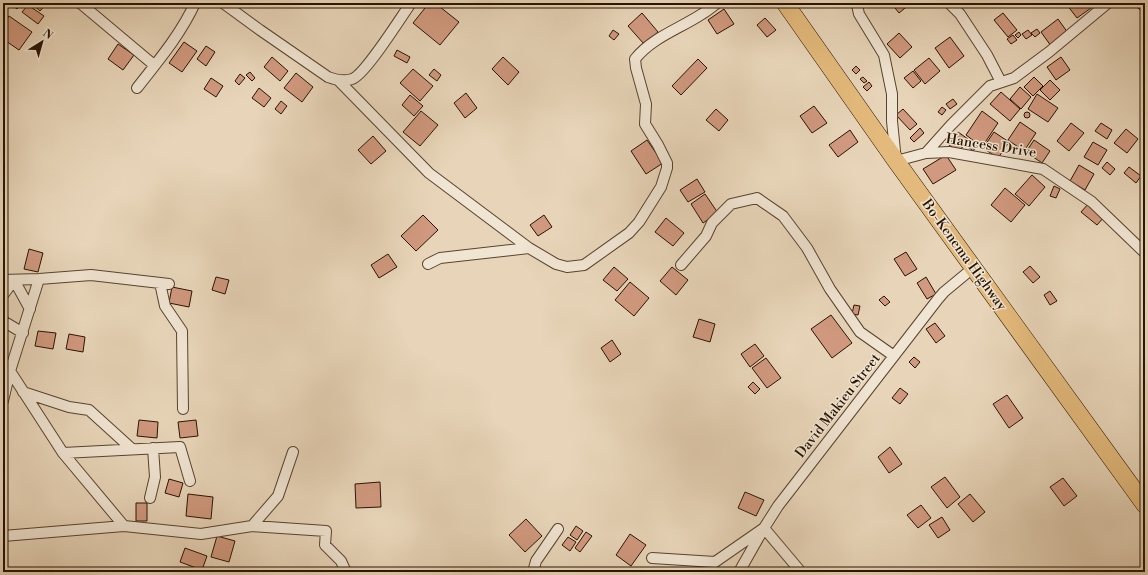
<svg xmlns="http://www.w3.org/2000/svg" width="1148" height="575" viewBox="0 0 1148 575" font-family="'Libre Bodoni',serif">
<rect width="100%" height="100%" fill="#e8d5b9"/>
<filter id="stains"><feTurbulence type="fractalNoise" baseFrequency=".005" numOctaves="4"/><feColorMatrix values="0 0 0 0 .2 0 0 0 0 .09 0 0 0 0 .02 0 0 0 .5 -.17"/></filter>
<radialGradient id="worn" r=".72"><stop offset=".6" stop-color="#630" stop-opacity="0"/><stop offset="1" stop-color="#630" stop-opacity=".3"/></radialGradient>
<path fill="#d1997f" stroke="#271400" d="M11,3h9l1,1 -4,5 -6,-5z
M31,3h16l-7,8z
M429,3h6l24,19 -19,23 -27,-22z
M891,3h19v1l-11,9z
M1070,3h28l-21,15 -10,-13z
M1132,3h13v11z
M28,5l16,11 -6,8 -16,-12z
M724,9l10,15 -17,10 -9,-14z
M642,13l16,19 -14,12 -16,-18z
M1003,13l14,17 -9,7 -14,-17z
M9,16l23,16 -13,18 -16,-11v-15z
M765,18l11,12 -9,7 -10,-12z
M1058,19l10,14 -17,13 -10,-14z
M1037,29l3,4 -5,4 -4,-4z
M613,30l6,4 -5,6 -5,-4z
M1028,30l4,5 -6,4 -4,-5z
M1019,32l2,3 -3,3 -3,-3z
M899,33l13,14 -12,11 -13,-14z
M1013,35l4,5 -6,4 -4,-5z
M950,37l14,19 -15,12 -14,-20z
M184,42l13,9 -15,21 -13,-9z
M118,44l16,11 -11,15 -15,-11z
M206,46l9,6 -9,14 -9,-7z
M397,50l13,7 -3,6 -13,-7z
M272,57l16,14 -8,10 -16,-14z
M503,57l16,15 -11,13 -16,-16z
M1061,57l9,13 -14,10 -9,-13z
M929,58l11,13 -15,13 -11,-14z
M698,59l9,9 -26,27 -9,-9z
M856,66l4,4 -4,4 -4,-4z
M413,69l20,17 -13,15 -20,-18z
M434,69l7,6 -4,6 -8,-6z
M913,71l8,10 -8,7 -9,-10z
M250,72l5,6 -3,3 -6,-6z
M296,73l17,14 -11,15 -18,-14z
M240,74l5,4 -6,7 -4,-4z
M863,77l4,4 -3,2 -4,-4z
M1034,77l9,9 -10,10 -9,-9z
M211,78l12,8 -7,11 -12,-8z
M1050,80l10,10 -10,10 -10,-10z
M869,82l3,4 -5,5 -4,-4z
M1020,87l11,10 -10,12 -11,-10z
M259,88l12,10 -7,9 -12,-9z
M1001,92l19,17 -10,12 -20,-17z
M466,93l11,15 -12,10 -11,-15z
M1037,94l21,14 -10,14 -20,-13z
M410,95l13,11 -9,10 -12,-11z
M953,99l4,5 -7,5 -4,-5z
M281,101l6,5 -6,8 -6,-5z
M814,106l13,17 -15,10 -12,-17z
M942,107l4,3 -4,5 -4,-3z
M716,109l12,11 -9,11 -13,-11z
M903,109l14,15 -7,6 -14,-15z
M421,111l17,14 -18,21 -17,-14z
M982,111l16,12 -16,24 -16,-12z
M1024 115a3 3 0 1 1 6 0a3 3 0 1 1-6 0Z
M1020,122l16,11 -12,18 -16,-11z
M1071,123l13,10 -15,18 -12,-10z
M1101,123l11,7 -5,9 -12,-8z
M920,128l4,5 -10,9 -4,-4z
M1126,129l12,10 -11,14 -13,-10z
M850,130l8,12 -20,15 -9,-12z
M958,132l10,7 -9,13 -10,-7z
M994,132l15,10 -11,16 -15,-10z
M373,136l13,15 -15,13 -13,-14z
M647,140l16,23 -17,11 -15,-23z
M969,140l8,6 -4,5 -7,-6z
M1034,140l16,11 -8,12 -16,-11z
M1093,142l14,8 -9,15 -14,-8z
M946,155l10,15 -23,14 -10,-15z
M1107,162l8,7 -5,6 -8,-7z
M1079,165l15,9 -9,16 -15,-9z
M1129,167l12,9 -5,7 -12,-10z
M1032,175l13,12 -16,19 -14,-12z
M697,179l8,13 -17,10 -8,-12z
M1054,186l6,3 -4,9 -6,-2z
M1005,188l20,17 -14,17 -20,-17z
M705,194l13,19 -15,10 -12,-19z
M1089,203l16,13 -8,9 -16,-13z
M423,215l15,15 -22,21 -15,-15z
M544,215l8,12 -14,9 -8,-11z
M666,218l18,15 -11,13 -18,-14z
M29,249l14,4 -5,19 -14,-3z
M906,252l11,17 -12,7 -11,-17z
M388,254l9,13 -18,11 -8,-13z
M1030,266l10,11 -7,6 -10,-11z
M614,267l14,12 -11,12 -14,-11z
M672,267l16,13 -12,15 -16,-14z
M216,277l13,3 -4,14 -13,-4z
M926,277l10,17 -9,5 -10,-16z
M630,282l19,16 -15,18 -19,-16z
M172,287l20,4 -3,16 -20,-4z
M1050,291l7,10 -7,4 -6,-10z
M884,296l6,6 -5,4 -6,-6z
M854,305l6,1 -2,9 -6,-1z
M831,315l21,28 -20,15 -21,-29z
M699,319l16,5 -5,18 -17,-5z
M935,323l10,13 -9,7 -10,-14z
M38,331l18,2 -3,16 -18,-3z
M69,334l16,3 -2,15 -17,-3z
M3,338l4,1 -4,14z
M612,340l9,14 -11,8 -9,-14z
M755,344l9,12 -14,11 -9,-13z
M914,357l6,5 -5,6 -6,-6z
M766,358l15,20 -14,10 -15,-20z
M753,382l7,7 -5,5 -7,-7z
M900,388l8,6 -8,10 -8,-6z
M1007,395l16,23 -14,10 -16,-24z
M139,420l19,2 -1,16 -20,-2z
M196,420l2,16 -18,2 -2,-16z
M890,447l12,17 -13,9 -11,-16z
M945,477l15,20 -13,11 -16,-21z
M1063,478l14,18 -13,10 -14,-19z
M169,479l14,4 -4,14 -14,-4z
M380,482l1,25 -25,1 -1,-24z
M745,492l19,8 -8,16 -18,-8z
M188,494l25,3 -2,22 -25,-3z
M970,494l15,18 -12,10 -15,-18z
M136,503h11v18h-11z
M921,505l10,13 -13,10 -11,-13z
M942,517l8,13 -12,8 -9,-13z
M526,519l16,17 -17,16 -16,-17z
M576,526l7,5 -6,9 -7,-5z
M586,532l6,4 -12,16 -5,-4z
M630,534l16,11 -15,21 -15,-11z
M217,536l18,5 -6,21 -18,-5z
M568,537l8,5 -6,9 -8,-6z
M185,548l22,8 -5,14 -22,-8z
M193,570v2h-15v-1z"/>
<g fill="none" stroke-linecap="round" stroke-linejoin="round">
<defs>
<path id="minor" d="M80,3l74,62
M223,3l37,27 68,47c8,3 16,5 24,2 13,-4 49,-62 59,-76
M949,3l11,11 27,41 14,27
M857,5l2,9 25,41 8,39v27l4,40 30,-8 23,-1 94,17 49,33 53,51
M339,81l90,92 100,75
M137,88c21,-27 44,-54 58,-85
M926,153l25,-28 39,-39 24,-8 35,-26 59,-49
M428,264l12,-6 89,-10 27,16 11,3 17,-2 45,-32 10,-11 22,-35 6,-19v-5l-9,-18 -13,-21 1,-20 -10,-36 -1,-9c18,-22 44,-30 67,-45 5,-3 10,-7 15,-11
M681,265l25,-29 6,-13 19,-19 26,-6 26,18 24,32 23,41 30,43 34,24
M3,280l36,-1 52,-4 78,9
M160,283l5,23 17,25 1,78
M3,295l11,-15 16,29
M3,319v2l20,12
M10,371l53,82 61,73
M23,392l46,15 20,3 43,39
M3,401l7,-30 29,-92
M63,453l117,-6 10,34
M150,498l5,-21 -2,-29
M252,526l74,5 -1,14 16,16 5,11
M3,536l121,-10 77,8 51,-8 26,-30 15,-44
M652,558l63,4 49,-34 37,44
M533,572l3,-11 22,-32
M739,572l25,-44 14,-22 160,-207 6,-7 29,-24"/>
<path id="trunk" d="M785,3l111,158 249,344"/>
</defs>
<use href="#minor" stroke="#57442e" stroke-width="12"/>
<use href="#trunk" stroke="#271400" stroke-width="18"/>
<use href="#minor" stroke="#f0e4d2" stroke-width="10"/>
<use href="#trunk" stroke="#e4ba7c" stroke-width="17"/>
</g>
<g text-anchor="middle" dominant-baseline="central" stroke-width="3" stroke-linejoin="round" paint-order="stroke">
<g font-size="14" fill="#271400" stroke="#f0e4d2">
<text transform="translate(991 146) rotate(9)">Hancess Drive</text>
<text transform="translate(964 255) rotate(54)">Bo-Kenema Highway</text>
<text transform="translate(838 406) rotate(-52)">David Makieu Street</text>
</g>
</g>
<rect width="1148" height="575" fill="none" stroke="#e8d5b9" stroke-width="16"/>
<rect x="4" y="4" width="1140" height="567" fill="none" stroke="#271400" stroke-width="2"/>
<rect x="8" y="8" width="1132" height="559" fill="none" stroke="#271400"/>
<g transform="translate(42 42) rotate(37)" stroke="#f0e4d2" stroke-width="3" paint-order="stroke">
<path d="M0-3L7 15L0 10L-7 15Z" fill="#271400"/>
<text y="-6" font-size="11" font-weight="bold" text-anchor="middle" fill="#271400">N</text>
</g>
<rect width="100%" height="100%" filter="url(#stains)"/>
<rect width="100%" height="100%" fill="url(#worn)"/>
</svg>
